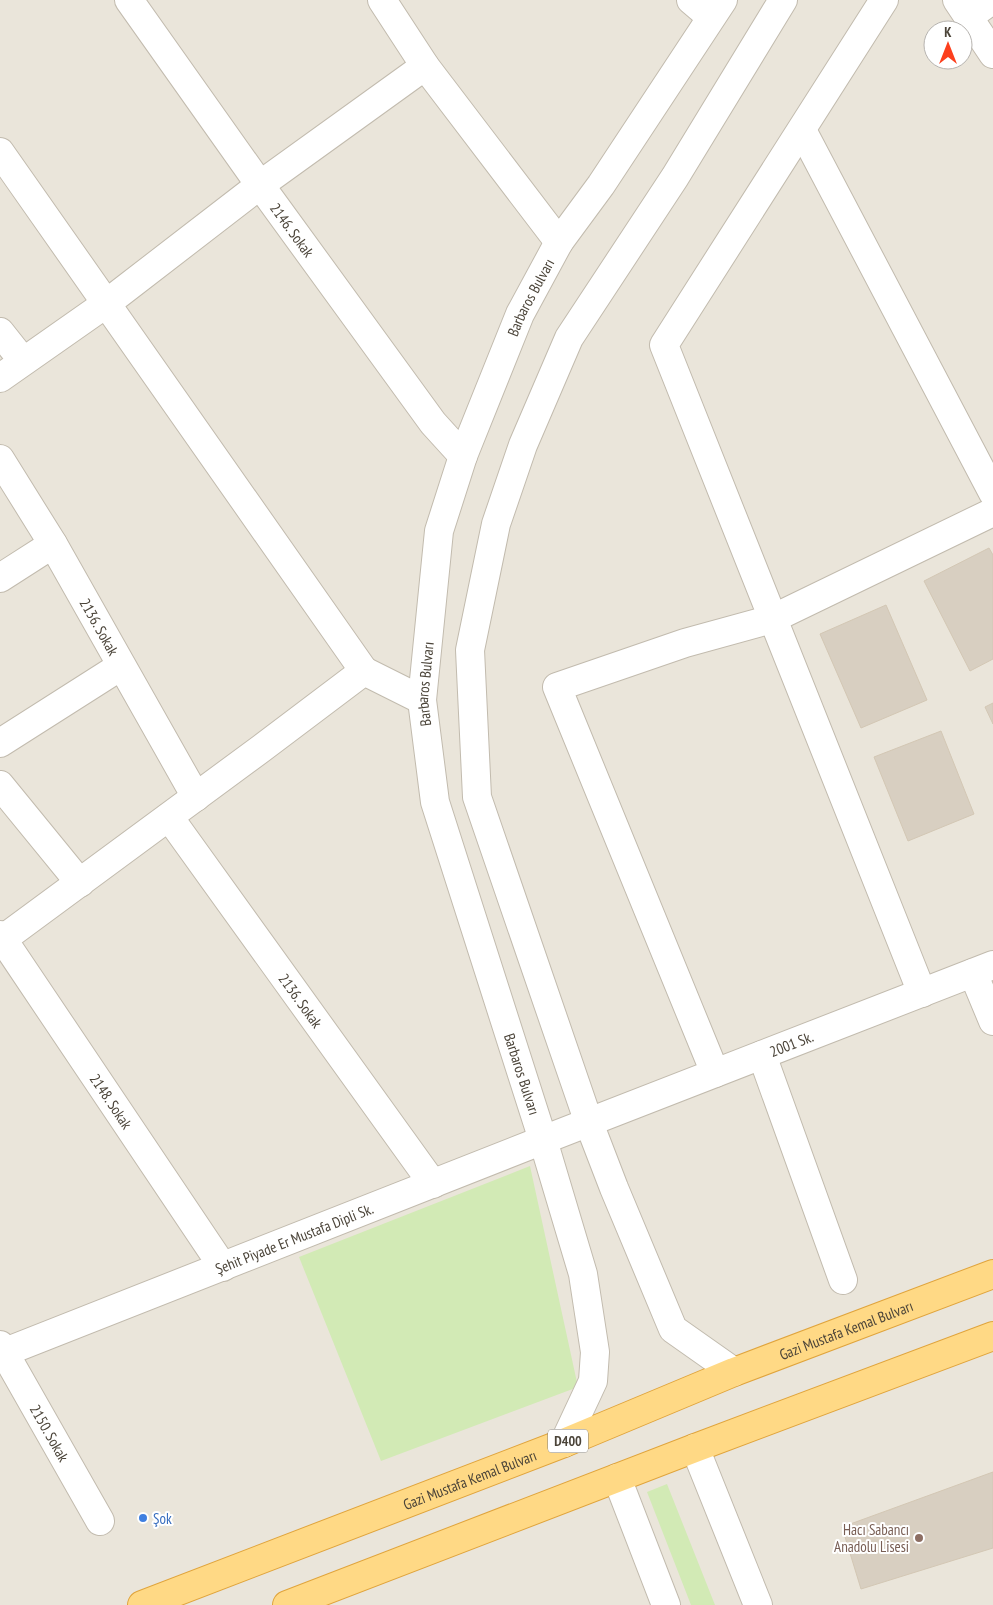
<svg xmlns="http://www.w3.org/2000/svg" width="993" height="1605" viewBox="0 0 993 1605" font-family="'PT Sans Narrow',sans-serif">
<rect width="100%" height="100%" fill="#f6f3ec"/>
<path fill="#eae5da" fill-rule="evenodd" d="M0,0h993v1605h-993zM933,30h30v30h-30z"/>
<path fill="#d2eab5" d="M530,1166l48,221 -197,74 -82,-204z
M667,1484l48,121h-24l-44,-113z"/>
<path fill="#d8cfc1" stroke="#d3c7b4" d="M989,548l4,7v104l-23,12 -46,-90z
M886,605l41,95 -66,28 -41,-94z
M993,703v21l-8,-17z
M941,731l33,83 -66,27 -34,-84z
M993,1472v76l-132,41 -19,-62z"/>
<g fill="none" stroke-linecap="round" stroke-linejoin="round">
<defs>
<g id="minor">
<path id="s1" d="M129,0l131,185 173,238 30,33"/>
<path d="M382,0l43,66 134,176"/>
<path d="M691,0l20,17"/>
<path d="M884,0l-220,345 258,648"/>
<path d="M957,0l36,54"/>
<path d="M968,17l24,-17"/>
<path d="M802,130l191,363"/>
<path d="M0,152l364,519"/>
<path d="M0,332l23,29"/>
<path d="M0,378l107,-75 153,-118 165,-119"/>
<path id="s2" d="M0,459l53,85 143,253"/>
<path d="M0,578l53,-34"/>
<path d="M0,743l121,-77"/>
<path d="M0,785l80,98"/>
<path id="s3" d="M169,817l264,367"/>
<path id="s4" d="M0,935l223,332"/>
<path d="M3,939l259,-191 102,-77 58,29"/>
<path d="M973,973l20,48"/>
<path d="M762,1055l81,225"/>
<path d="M715,1073l-158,-386 128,-44 87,-24 221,-107"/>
<path id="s5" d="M0,1345l100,176"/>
<path id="s6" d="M0,1354l543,-214 450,-175"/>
</g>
<g id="tertiary">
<path d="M734,1372l-61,-43 -59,-141 -25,-65 -112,-326 -7,-147 26,-126 27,-79 46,-107 106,-161 108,-177"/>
<path id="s7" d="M564,1443l29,-62 2,-29 -12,-78 -40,-134 -108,-338 -13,-102 17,-169 24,-75 57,-142 39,-72 42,-57 122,-185"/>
<path d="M695,1448l63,157"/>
<path d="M617,1478l49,127"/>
</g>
<g id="trunk">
<path id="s8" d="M142,1605l422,-162 170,-71 259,-98"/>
<path d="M287,1605l408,-157 298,-112"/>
</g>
</defs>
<use href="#minor" stroke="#c2bbae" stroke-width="30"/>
<use href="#tertiary" stroke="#c2bbae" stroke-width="30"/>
<use href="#trunk" stroke="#e0a43c" stroke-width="30"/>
<use href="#minor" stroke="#fff" stroke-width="28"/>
<use href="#tertiary" stroke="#fff" stroke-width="28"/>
<use href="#trunk" stroke="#ffd985" stroke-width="28"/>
</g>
<circle fill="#3f7fe0" stroke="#fff" stroke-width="2" cx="143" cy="1518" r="5"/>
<circle fill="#8d6e63" stroke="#fff" stroke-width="2" cx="919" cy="1538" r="5"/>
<g text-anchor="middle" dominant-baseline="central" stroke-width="4" stroke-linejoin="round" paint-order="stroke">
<rect fill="#fff" stroke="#817c74" stroke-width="1" x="548" y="1429.5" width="40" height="23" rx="4"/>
<g font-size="14" font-weight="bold" fill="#4b4439">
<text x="568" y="1441">D400</text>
</g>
<g font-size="15" fill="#4b4439" stroke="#fff">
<text stroke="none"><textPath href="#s1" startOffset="282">2146. Sokak</textPath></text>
<text stroke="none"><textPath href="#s7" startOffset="1195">Barbaros Bulvarı</textPath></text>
<text stroke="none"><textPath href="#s2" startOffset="195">2136. Sokak</textPath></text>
<text stroke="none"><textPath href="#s7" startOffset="790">Barbaros Bulvarı</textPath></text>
<text stroke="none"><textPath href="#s3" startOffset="226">2136. Sokak</textPath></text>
<text stroke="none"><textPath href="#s6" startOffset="850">2001 Sk.</textPath></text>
<text transform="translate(522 1074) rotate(72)">Barbaros Bulvarı</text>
<text stroke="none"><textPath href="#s4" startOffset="200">2148. Sokak</textPath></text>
<text stroke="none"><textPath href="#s6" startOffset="316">Şehit Piyade Er Mustafa Dipli Sk.</textPath></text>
<text stroke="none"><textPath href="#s8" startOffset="756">Gazi Mustafa Kemal Bulvarı</textPath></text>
<text stroke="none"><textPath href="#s5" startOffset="101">2150. Sokak</textPath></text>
<text stroke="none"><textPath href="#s8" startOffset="351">Gazi Mustafa Kemal Bulvarı</textPath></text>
</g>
<g font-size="15" fill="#366cbe" stroke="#fff" text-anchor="start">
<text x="153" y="1518">Şok</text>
</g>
<g font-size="15" fill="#785e54" stroke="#fff" text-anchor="end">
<text x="909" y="1529">Hacı Sabancı<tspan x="909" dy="17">Anadolu Lisesi</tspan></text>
</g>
</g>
<g transform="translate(948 45)"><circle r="24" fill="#ffffff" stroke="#b7b4b0"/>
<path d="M0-4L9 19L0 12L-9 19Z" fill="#fc3f1d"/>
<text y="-8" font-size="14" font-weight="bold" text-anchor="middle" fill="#4b4439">K</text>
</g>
</svg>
